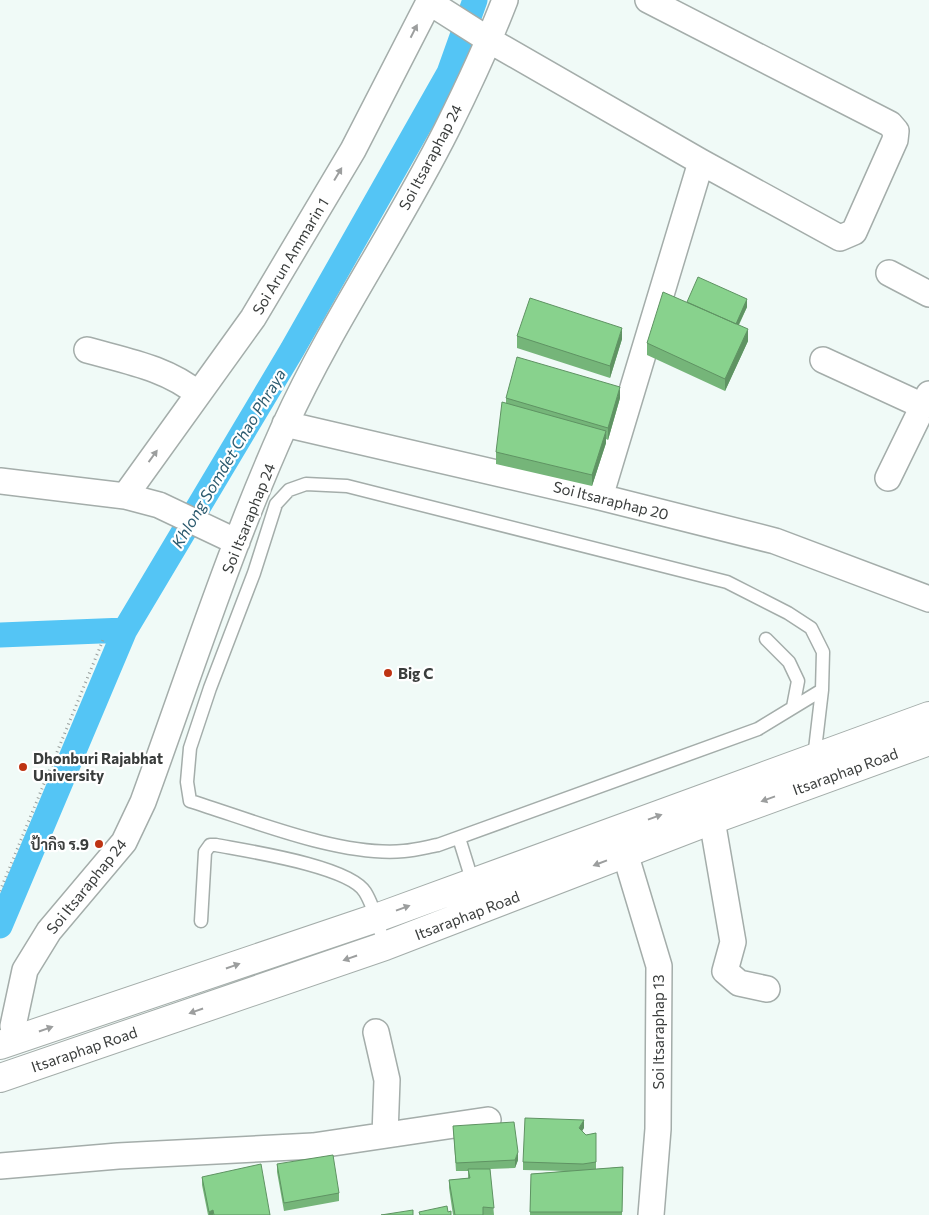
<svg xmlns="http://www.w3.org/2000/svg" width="929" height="1215" viewBox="0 0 929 1215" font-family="Commissioner,Sarabun,sans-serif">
<rect width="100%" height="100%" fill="#f0faf7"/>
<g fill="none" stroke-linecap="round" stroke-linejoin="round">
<path stroke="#54c5f5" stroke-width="25" d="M0,635l125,-5
M0,926l125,-296 167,-280 157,-277 26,-73"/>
<defs>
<path id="lane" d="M766,639l23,23 9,19 -5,26
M814,758l8,-68 1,-38 -12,-24 -23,-15 -61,-31 -380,-96 -41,-2 -17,6 -13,14 -22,69 -44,115 -20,60 -3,34 3,19c62,19 150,56 214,50 11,-1 23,-4 34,-6l320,-116 64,-39
M459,838l14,45
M201,921l4,-69 5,-7h6c31,6 133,21 149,47 10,16 14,37 20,54"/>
<path id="street" d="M429,2l60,38 212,122 139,76 14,-6 41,-92 1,-9 -6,-7 -242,-124
M889,273l40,21
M87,350c39,11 80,18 111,44
M823,360l100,46
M285,424l315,73 175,44 154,58
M888,478l41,-84
M0,481l125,15 34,9 78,37
M125,496l128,-178 100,-168 77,-150
M600,497l101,-335
M712,820l21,122 -8,29 14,12 28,6
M625,853l34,113 -1,163 -7,86
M376,1032l11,48 -2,55
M16,1039l-3,-13 12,-56 24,-39 75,-89 19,-40c46,-126 87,-255 142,-377 47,-103 112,-196 162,-296 21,-42 41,-85 58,-129
M0,1166l118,-10 195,-10 175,-26"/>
<path id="secondary" d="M0,1045l376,-127 553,-202
M0,1078l385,-132 327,-126 217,-79"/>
</defs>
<use href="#lane" stroke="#a4adaa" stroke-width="15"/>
<use href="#street" stroke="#a4adaa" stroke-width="28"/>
<use href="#secondary" stroke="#a4adaa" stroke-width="30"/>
<path stroke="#9aa09e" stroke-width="3" stroke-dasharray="1 4" stroke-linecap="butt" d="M0,891l103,-251"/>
<use href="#lane" stroke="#fff" stroke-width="12"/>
<use href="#street" stroke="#fff" stroke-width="25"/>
<use href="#secondary" stroke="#fff" stroke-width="28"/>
</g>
<path fill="#75b579" d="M687,303l60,4 -8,18 9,16 -23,50 -78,-36v-12z
M517,336l105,3 -12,39 -93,-30z
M506,398h114l-12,42 -2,-1v4l-14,43 -96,-22v-12l10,-49z
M453,1126l65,34 -3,8 -25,1 4,46h-41l-4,-27v-8l19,-2v-7h-12z
M584,1128l-2,3 4,4 10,-2v36l27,-2 -1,48h-92l1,-41 35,-3 -43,-1v-8z
M277,1164l62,29v8l-55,10 -7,-39z
M202,1177l68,38h-62l-6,-30z"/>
<path fill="#5f9363" d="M747,299v8l-12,25v-8z
M622,328v11l-12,39v-12z
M748,329v12l-23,50v-12z
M620,387v11l-12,42v-12z
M606,431v12l-14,43v-11z
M584,1120v8l-5,8v-8z
M518,1152v8l-3,8v-8z
M213,1210v5h-4v-3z"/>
<path fill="#88d28d" stroke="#5f9363" d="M698,277l49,22 -11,25 -49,-22z
M663,292l85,37 -23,50 -78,-36z
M530,298l92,30 -12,38 -93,-30z
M517,357l103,30 -12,41 -102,-30z
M502,402l104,29 -14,44 -96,-23z
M525,1118l59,2 -5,8 7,7 10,-2v29l-13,2 -60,-2z
M514,1122l4,30 -3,8 -59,3 -3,-37z
M333,1155l6,38 -55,10 -7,-39z
M261,1164l9,51h-56l-1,-5 -4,2 -7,-35z
M623,1167l-1,45h-92l1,-38z
M468,1169h22l4,39 -11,-1v8h-28l-6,-35 21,-2z
M447,1206l1,6 3,-1v4h-31l-1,-3z
M413,1210v5h-32z"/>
<defs><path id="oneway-solid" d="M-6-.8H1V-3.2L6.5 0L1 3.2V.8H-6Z" transform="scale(1.25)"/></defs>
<g fill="#9c9e9e">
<use href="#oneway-solid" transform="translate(414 31) rotate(-63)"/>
<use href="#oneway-solid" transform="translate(338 174) rotate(-59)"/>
<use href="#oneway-solid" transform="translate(153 456) rotate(-54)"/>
<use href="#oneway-solid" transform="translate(768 799) rotate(160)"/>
<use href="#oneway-solid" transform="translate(655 817) rotate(-20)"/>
<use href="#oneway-solid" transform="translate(600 863) rotate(159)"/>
<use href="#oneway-solid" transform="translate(403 908) rotate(-20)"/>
<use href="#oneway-solid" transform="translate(350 958) rotate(161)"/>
<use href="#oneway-solid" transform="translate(233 966) rotate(-19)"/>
<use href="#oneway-solid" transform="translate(196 1011) rotate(161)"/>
<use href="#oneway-solid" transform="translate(46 1029) rotate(-19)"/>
</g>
<g fill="#be3413" stroke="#fff" stroke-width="2">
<circle cx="388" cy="673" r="5"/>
<circle cx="23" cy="767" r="5"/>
<circle cx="99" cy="844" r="5"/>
</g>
<g text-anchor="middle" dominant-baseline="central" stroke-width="4.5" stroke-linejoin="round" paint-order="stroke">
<g font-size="15" fill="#3a3d3c" stroke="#fff">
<text transform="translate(430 157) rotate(-62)">Soi Itsaraphap 24</text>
<text transform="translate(290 256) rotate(-59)">Soi Arun Ammarin 1</text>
<text transform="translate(611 500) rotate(14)">Soi Itsaraphap 20</text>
<text transform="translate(248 518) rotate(-68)">Soi Itsaraphap 24</text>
<text transform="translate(845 771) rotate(-20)">Itsaraphap Road</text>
<text transform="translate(86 886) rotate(-51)">Soi Itsaraphap 24</text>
<text transform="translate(467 915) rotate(-21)">Itsaraphap Road</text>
<text transform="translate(658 1032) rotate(-90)">Soi Itsaraphap 13</text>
<text transform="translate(84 1049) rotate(-19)">Itsaraphap Road</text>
</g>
<g font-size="15" font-weight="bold" fill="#3a3d3c" stroke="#fff" text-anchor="start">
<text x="398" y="673">Big C</text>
<text x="33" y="758">Dhonburi Rajabhat<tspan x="33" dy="17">University</tspan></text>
<text x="89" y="844" text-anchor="end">ป้ากิจ ร.9</text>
</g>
<g font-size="16" font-style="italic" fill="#2c5b6f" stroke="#fff">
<text transform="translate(228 458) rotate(-59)">Khlong Somdet Chao Phraya</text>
</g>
</g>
</svg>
